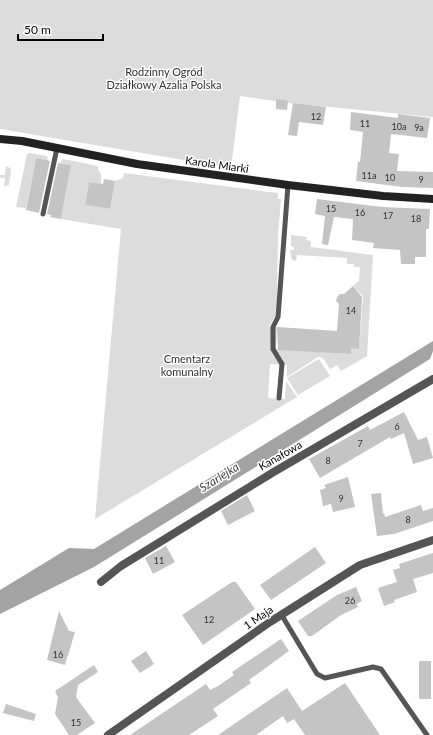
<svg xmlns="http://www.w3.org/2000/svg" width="433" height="735" viewBox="0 0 433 735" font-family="Lato,sans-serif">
<rect width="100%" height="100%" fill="#fff"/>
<path fill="#dcdcdc" d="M0,0h433v117l-144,-14 -49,-7 -9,72 -231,-39z
M29,153l18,3 1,5 -12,-3 -10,50 -10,-1 11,-53z
M63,159l35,7v4l3,3v11l-12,-2 -4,23 25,4 5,-28 8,-3 1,-5 154,20v6h3l-3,37 -1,59 -2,21 -6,11h8l-1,22 74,5 1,-6h8l4,-52 -10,-10 6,-5 1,-14h-6v-3h-7v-6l-50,-3 -1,6 -4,-1 -1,-3 -1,-7h4v-3l-3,-1v-11l16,2 -1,3 5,1v6l62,8 -6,101 -26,15 -4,-6 -7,4 -7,-11 -5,-1 -31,20v-12l-17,-1 -2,34 17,1 1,-18 11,16 -202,122 26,-290 -60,-10 10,-54 -11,-2z
M6,166l4,2 1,2 -2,15 -5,2 1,-9h-5v-3h5z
M319,359l11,17 -32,19 -11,-17z"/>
<path fill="#a3a3a3" d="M433,341v10l-3,8 -336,208 -94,47v-24l69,-42 25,1z"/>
<path fill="#c4c4c4" d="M276,99l12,2 -1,9 -11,-1z
M293,103l33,4 -3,18 -24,-3 -2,14 -9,-1z
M351,112l47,6v-4l32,4 -3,20 -36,-4 -2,19 10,1 -2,17 36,1v16l-31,-1 -46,-6 2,-19h2l3,-30 -13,-2z
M36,158l14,3 -11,52 -13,-3z
M58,163l13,2 -10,54 -11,-2 1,-2 -4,-1z
M104,179l11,2 -5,28 -25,-4 4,-23 14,2z
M317,199l65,8 48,2 -1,20h-3v28h-11v7h-14l-1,-14 -27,-2 1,-5 -22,-3 1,-21 -19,-2 -6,28 -6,-1 3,-28 -10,-2z
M353,286l9,11 -3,52 -8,-1v6l-73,-4 -1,-23 60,4 2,-27 -3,-3 1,-4 3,-3h4z
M404,412l14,28 9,-3 6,21 -20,6 -9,-31 -13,6 -1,-2 -70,41 -11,-19 59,-33 2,4z
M348,477l7,30 -22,5 -2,-8 -8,2 -3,-16 6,-2 -2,-3z
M381,493l2,21 1,-1 1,4 36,-12 2,6 10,-3v13l-39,13 -17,2 -6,-42z
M247,495l8,16 -27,14 -7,-14z
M166,546l9,16 -22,12 -8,-16z
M315,547l11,16 -55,37 -11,-15z
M433,553v20l-20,6 4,13 -23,8 1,2 -11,4 -6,-18 19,-6 -4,-12 7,-2 -1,-4z
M232,582h4l19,27 -52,36 -21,-30z
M356,587l6,14 -5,3 1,3 -17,8 -29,21h-4l-10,-15 39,-26z
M59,611l10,20 6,1 -10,33 -18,-5z
M281,639l8,12 -40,29 2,3 -38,26 5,7 -29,19h-59l76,-51 4,6 8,-4 16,-11 -2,-3z
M146,651l8,13 -14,9 -9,-12z
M419,661h12v38h-12z
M94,665l4,7 -20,13 -2,12 19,26 -18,12h-8l-14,-21 3,-17 -3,-6z
M345,683l35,52h-75l-11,-16 -7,4 -4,-7 -27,19h-38l69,-47 15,23z
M6,704l30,10 -2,7 -31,-8z"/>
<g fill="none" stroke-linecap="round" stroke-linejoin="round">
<path stroke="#555" stroke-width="5" d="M43,214l14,-66
M279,398l3,-34 -9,-15v-22l5,-10 10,-132
M281,614l36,60 8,4 48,-11 8,2 46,66"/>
<path stroke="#555" stroke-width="8" d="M101,582l20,-16 151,-93 161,-94
M108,735l162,-113 90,-57 73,-25"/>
<path stroke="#222" stroke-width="8" d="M0,139l22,2 115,23 151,21 95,11 50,3"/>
</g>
<g text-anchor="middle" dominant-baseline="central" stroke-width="3" stroke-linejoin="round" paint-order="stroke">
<g font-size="9" fill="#313131">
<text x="316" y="116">12</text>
<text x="365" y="123">11</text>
<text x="399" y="126">10a</text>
<text x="419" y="127">9a</text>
<text x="369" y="175">11a</text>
<text x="390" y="177">10</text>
<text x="421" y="179">9</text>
<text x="331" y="208">15</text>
<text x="360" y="212">16</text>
<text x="388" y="215">17</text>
<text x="416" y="218">18</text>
<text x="351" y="310">14</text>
<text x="397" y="426">6</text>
<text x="360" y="443">7</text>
<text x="328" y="460">8</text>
<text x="341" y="498">9</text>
<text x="408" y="519">8</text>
<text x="159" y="560">11</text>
<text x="350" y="600">26</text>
<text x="209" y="619">12</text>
<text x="58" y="654">16</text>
<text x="76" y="722">15</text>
</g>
<g font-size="11" fill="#333" stroke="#fff">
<text x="164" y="71">Rodzinny Ogród<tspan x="164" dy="13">Działkowy Azalia Polska</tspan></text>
<text x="187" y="358">Cmentarz<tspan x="187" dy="13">komunalny</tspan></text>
</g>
<g font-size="11" fill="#000" stroke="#fff">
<text transform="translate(217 164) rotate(8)">Karola Miarki</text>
<text transform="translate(280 455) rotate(-30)">Kanałowa</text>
<text transform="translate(258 617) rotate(-34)">1 Maja</text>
</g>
<g font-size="12" font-style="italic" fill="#444" stroke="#fff">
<text transform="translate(219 477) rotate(-32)">Szarlejka</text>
</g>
</g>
<path d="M18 34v6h85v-6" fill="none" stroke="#000000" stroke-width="2"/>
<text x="24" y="34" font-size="12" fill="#000000" stroke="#ffffff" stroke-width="3" paint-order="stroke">50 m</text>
</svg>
